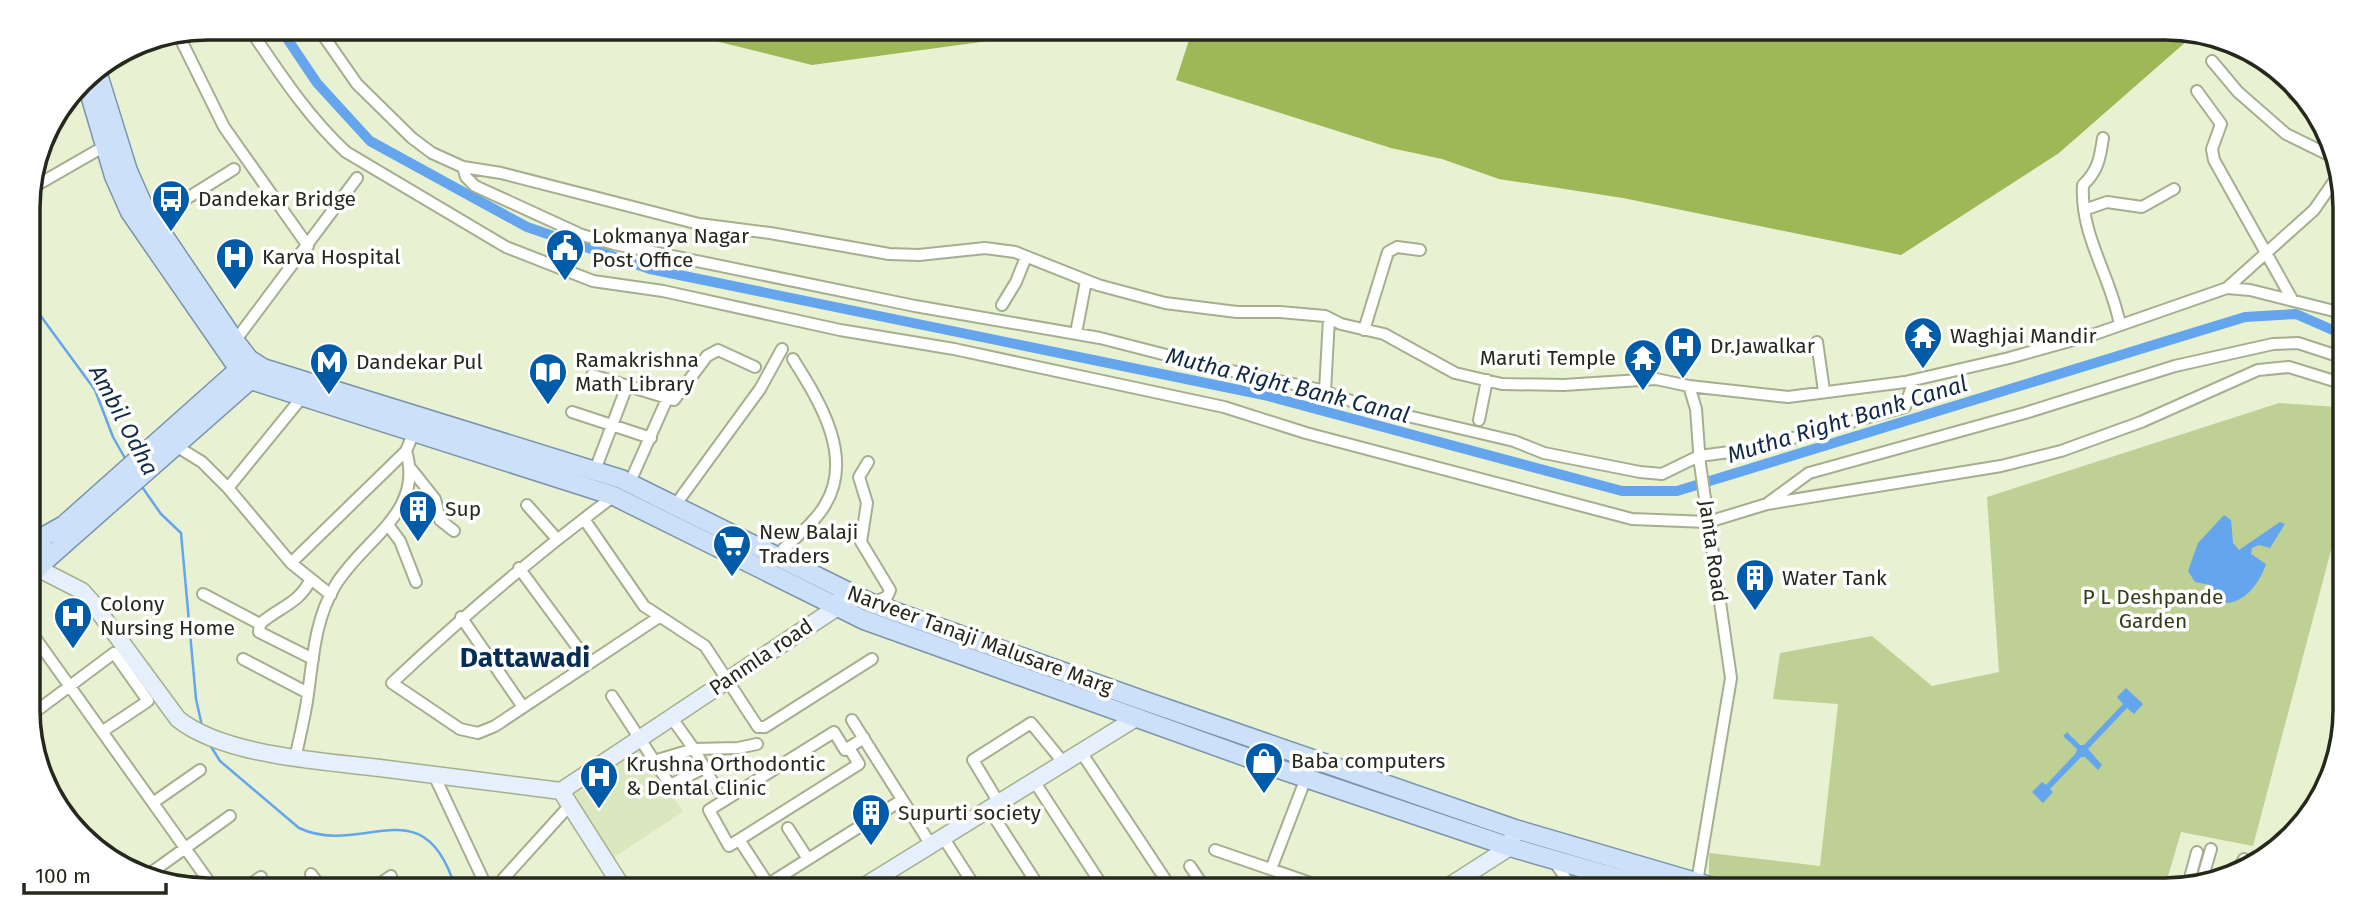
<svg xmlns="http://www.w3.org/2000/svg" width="2373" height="918" viewBox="0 0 2373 918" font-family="'Fira Sans',sans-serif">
<rect width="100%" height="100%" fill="#e8f2d2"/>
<path fill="#dbe7bf" d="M642,748l41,64 -70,46 -42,-64z"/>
<path fill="#bed094" d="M2279,403l59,4 6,10v84l-91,345 -72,-14 -17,58h-419l-36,-8v-29l111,13 18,-162 -65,-5 7,-46 92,-17 60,50 67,-14 -12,-175z"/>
<path fill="#9eb757" d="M663,28h326l-1,13 -176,24z
M1193,28h972l31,5 -137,120 -158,102 -278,-57 -124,-19 -57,-20 -51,-11 -215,-68z"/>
<path fill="#64a5ed" d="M2224,515l7,5 2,23 6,7 41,-28 5,2 -15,24 -11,-3 -7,3 -1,6 15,10c-8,24 -29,49 -57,35l1,-14 -15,-3 -7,-11 10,-28z
M2126,688l17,16 -9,10 -7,-6 -39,41 14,16 -4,5 -13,-13h-4l-31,32 3,3 -10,11 -11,-11 10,-10 4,3 30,-32 1,-4 -14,-13 4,-4 13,13h4l39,-41 -6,-7z"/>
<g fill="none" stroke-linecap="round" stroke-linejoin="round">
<path stroke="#64a5ed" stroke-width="2.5" d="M29,300l66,90 18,47 13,23
M140,484l21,30 20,19 15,166 6,27
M210,745l10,16 79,67c64,30 125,-45 157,62"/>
<path stroke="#64a5ed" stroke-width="10" d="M280,28l37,55 53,58 157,86 123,42 614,126 358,96h55l568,-174 51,-3 48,21"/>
<defs>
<path id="street" d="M249,28c30,44 58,88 97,124l160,95 87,34 70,10 177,39 114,19 270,58 82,26 326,86 76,3 59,-18 234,-38 60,-15 80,-29 117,-52 31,-3 55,17
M318,28l39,56 55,54 20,15 31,14 38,6 198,51 71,9 119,21 30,1 66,-7 30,4 83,33 67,18 72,9h43l45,4 16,8 43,10 71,39 47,11 62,1 92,-6 33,7 99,11 117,-15 104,-24 86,-24 132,-46 87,-78 25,-36
M178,34l46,93 84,119
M2212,61l26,31 48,42 45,22
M98,72l60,-34
M2287,80l7,14 12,7
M2197,91l24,33 -9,25 2,11 79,141
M2103,138c-3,20 -5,33 -20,47 -3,51 28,91 37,140
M463,167l3,10 9,9 107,49 32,9 301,62 185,32 113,29 108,23 44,16 149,35 30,12 96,19 22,2 37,-18 54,-7 152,-42 9,-27
M30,189l75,-43
M2084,210l23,-8 35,5 32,-18
M152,220l82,-51
M2227,288l23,2 84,21 10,7
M1002,305l14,-23 10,-25
M1364,330l24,-78 9,-5 23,3
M1076,333l10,-52
M235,341l122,-163
M1817,342l7,49
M592,375l82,25 33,-44 11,-6 37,17
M1689,386l7,23 4,55 31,214 -34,204
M1325,391l4,-73
M572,412l79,26
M1479,420l8,-40
M176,446l26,16 26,26 63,75 40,32
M868,462l-9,15 8,26 -6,39 29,48 -3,7 -16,6
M412,470l23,29 5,21 14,11
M595,470l32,-84
M630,482l37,-83
M228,488l75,-92
M614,496c-79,59 -150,119 -222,187l68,46 18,4 17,-7 164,-109
M1768,503l41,-30 216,-60 150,-47 98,-22 25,-1 46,15
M676,504l84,-115 22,-40
M527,505l30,34
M584,519l60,87 61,40 53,81h7l107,-68
M388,525l12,16 16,41
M776,556c16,-16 38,-32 49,-51 30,-49 -7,-106 -32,-146
M291,563l115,-112 8,-19
M519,568l70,95
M203,594l57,30c20,-18 38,-19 51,-45
M461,617l62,90
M260,624l-1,8 54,27
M31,632l184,258
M243,659l65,34
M612,696l58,89 34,-17
M31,715l83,-62 34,48 -45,30
M852,720l79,125
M849,748l10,16 -130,82 -20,-36 125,-78 11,18 19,-12
M1081,752l84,127
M295,759c4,-19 9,-39 12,-58 6,-40 7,-80 28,-115 27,-46 90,-73 71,-135
M654,761l40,-12 -23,-32
M434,775l54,115
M1034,781l71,109
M716,788l-22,-39 44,-1 19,-4
M154,802l46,-32
M999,803l-26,-43 58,-37 27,33 2,9
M989,809l52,81
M788,828l20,31
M943,837l34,53
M742,844l26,40
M1215,850l116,40
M1553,860l21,30
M1190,866l16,24
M2240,866l4,-7
M1271,869l35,-91
M311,874l12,16
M145,877l85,-61
M503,879l67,-74
M2202,880l9,-31
M2188,885l9,-33
M242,890l19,-13
M371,890l20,-14
M759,890l143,-90"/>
<path id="secondary" d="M39,569l43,22 9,10 87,118c46,37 145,42 202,49 60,8 121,15 181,23l275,-183 5,-10
M561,791l63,99
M858,890l278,-172
M1443,890l67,-43 2,-9"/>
<path id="primary" d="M96,68l32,103 15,34 92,136 14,18 14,9 358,111 250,124 271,97 373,129 208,61
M85,78l29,98 16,36 110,159 11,9 363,116 250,124 421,151 225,76 149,43
M34,542l30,-17 183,-163
M47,559l211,-186
M30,577l17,-18 -2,-9"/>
</defs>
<use href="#street" stroke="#a5af90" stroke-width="14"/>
<use href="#secondary" stroke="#a5af90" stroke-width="19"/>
<use href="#primary" stroke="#7b94a9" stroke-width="21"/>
<use href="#street" stroke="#fff" stroke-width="10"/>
<use href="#secondary" stroke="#e6f0fc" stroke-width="16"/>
<use href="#primary" stroke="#cce1f9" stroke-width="18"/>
</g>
<defs>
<symbol id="bus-pin" viewBox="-11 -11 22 30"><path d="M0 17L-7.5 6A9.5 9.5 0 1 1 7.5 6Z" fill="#005ca9" stroke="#fff"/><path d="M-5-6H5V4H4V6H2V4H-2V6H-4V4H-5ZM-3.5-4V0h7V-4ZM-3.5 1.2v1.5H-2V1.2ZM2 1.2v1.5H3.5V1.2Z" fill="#fff"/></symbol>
<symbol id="civic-pin" viewBox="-11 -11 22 30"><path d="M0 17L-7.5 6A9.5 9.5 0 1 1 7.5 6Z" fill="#005ca9" stroke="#fff"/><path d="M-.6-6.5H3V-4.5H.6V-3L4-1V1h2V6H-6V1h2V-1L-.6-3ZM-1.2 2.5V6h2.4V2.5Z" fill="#fff"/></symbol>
<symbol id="hospital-pin" viewBox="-11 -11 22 30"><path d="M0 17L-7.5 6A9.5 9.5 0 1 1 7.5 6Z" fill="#005ca9" stroke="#fff"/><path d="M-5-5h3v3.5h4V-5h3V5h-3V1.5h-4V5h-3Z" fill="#fff"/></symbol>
<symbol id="temple-pin" viewBox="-11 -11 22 30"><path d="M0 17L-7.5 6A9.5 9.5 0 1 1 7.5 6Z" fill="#005ca9" stroke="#fff"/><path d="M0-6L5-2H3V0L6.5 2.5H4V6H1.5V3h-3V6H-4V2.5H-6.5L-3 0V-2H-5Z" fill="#fff"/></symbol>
<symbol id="metro-pin" viewBox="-11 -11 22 30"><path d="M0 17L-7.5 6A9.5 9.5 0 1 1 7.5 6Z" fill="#005ca9" stroke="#fff"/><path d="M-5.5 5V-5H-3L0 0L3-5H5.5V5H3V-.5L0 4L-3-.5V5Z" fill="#fff"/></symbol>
<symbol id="library-pin" viewBox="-11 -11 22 30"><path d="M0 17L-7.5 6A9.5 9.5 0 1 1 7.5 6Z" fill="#005ca9" stroke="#fff"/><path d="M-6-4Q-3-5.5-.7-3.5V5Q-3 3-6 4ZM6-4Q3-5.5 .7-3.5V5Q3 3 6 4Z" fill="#fff"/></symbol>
<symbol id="building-pin" viewBox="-11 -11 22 30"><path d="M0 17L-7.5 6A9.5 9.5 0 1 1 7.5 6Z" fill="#005ca9" stroke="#fff"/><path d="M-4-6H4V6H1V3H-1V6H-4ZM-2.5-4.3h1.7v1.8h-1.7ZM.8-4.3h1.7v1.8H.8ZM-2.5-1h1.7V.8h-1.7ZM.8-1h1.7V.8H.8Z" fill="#fff"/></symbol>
<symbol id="supermarket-pin" viewBox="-11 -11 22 30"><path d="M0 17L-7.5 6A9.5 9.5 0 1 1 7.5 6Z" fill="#005ca9" stroke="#fff"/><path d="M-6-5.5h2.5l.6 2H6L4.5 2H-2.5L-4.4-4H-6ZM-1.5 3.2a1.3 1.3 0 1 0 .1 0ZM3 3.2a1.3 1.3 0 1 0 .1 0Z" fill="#fff"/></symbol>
<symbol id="shop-pin" viewBox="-11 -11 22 30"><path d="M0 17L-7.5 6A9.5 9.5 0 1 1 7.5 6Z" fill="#005ca9" stroke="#fff"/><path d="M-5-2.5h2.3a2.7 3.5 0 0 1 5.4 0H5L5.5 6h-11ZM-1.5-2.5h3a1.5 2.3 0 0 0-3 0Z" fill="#fff"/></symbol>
</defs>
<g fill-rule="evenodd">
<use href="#bus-pin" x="149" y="177" width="44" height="60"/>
<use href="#civic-pin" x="543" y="226" width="44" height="60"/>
<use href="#hospital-pin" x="213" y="235" width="44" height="60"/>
<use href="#temple-pin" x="1901" y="314" width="44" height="60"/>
<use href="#hospital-pin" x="1661" y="324" width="44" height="60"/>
<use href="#temple-pin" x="1621" y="336" width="44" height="60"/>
<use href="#metro-pin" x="307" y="340" width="44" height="60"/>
<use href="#library-pin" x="526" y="350" width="44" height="60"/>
<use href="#building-pin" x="396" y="487" width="44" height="60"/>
<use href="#supermarket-pin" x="710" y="522" width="44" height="60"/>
<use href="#building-pin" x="1733" y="556" width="44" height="60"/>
<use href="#hospital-pin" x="51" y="594" width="44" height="60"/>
<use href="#shop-pin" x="1242" y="739" width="44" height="60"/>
<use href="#hospital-pin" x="577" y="754" width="44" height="60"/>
<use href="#building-pin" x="849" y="791" width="44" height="60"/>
</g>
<g text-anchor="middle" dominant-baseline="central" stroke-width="7" stroke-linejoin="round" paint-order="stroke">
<g font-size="21" fill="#25291c" stroke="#fff" text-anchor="start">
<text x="198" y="199">Dandekar Bridge</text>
<text x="592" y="236">Lokmanya Nagar<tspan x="592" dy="24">Post Office</tspan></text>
<text x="262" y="257">Karva Hospital</text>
<text x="1950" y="336">Waghjai Mandir</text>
<text x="1710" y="346">Dr.Jawalkar</text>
<text x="1616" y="358" text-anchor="end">Maruti Temple</text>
<text x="575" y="360">Ramakrishna<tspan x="575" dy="24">Math Library</tspan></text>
<text x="356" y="362">Dandekar Pul</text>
<text x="445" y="509">Sup</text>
<text x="759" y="532">New Balaji<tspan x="759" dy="24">Traders</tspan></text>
<text x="1782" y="578">Water Tank</text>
<text x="100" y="604">Colony<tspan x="100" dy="24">Nursing Home</tspan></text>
<text x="1291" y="761">Baba computers</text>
<text x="626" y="764">Krushna Orthodontic<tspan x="626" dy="24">&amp; Dental Clinic</tspan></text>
<text x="898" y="813">Supurti society</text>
</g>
<g font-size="21" fill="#25291c" stroke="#fff">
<text transform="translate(1713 551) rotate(82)">Janta Road</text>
<text transform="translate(980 640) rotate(20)">Narveer Tanaji Malusare Marg</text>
<text transform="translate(761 657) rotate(-34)">Panmla road</text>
</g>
<g font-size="21" fill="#333e16" stroke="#fff">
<text x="2153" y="597">P L Deshpande<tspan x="2153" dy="24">Garden</tspan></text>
</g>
<g font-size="23" font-style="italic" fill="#102a47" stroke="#fff">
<text transform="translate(1288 385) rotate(14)">Mutha Right Bank Canal</text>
<text transform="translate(1847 419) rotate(-17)">Mutha Right Bank Canal</text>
<text transform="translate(124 420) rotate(62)">Ambil Odha</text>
</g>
<g font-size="28" font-weight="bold" fill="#072d53" stroke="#fff">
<text x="525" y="657">Dattawadi</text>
</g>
</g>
<path d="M0 0H2373V918H0ZM208 40H2165A168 168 0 0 1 2333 208V710A168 168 0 0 1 2165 878H208A168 168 0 0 1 40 710V208A168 168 0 0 1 208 40Z" fill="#fff" fill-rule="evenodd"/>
<path fill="none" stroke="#25291c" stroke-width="3.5" d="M208 40H2165A168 168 0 0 1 2333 208V710A168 168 0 0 1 2165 878H208A168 168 0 0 1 40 710V208A168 168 0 0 1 208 40Z"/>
<path d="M24 883v10h142v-10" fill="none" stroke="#25291c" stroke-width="3.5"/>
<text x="35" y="883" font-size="21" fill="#25291c" stroke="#ffffff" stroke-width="5" paint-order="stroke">100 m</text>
</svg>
